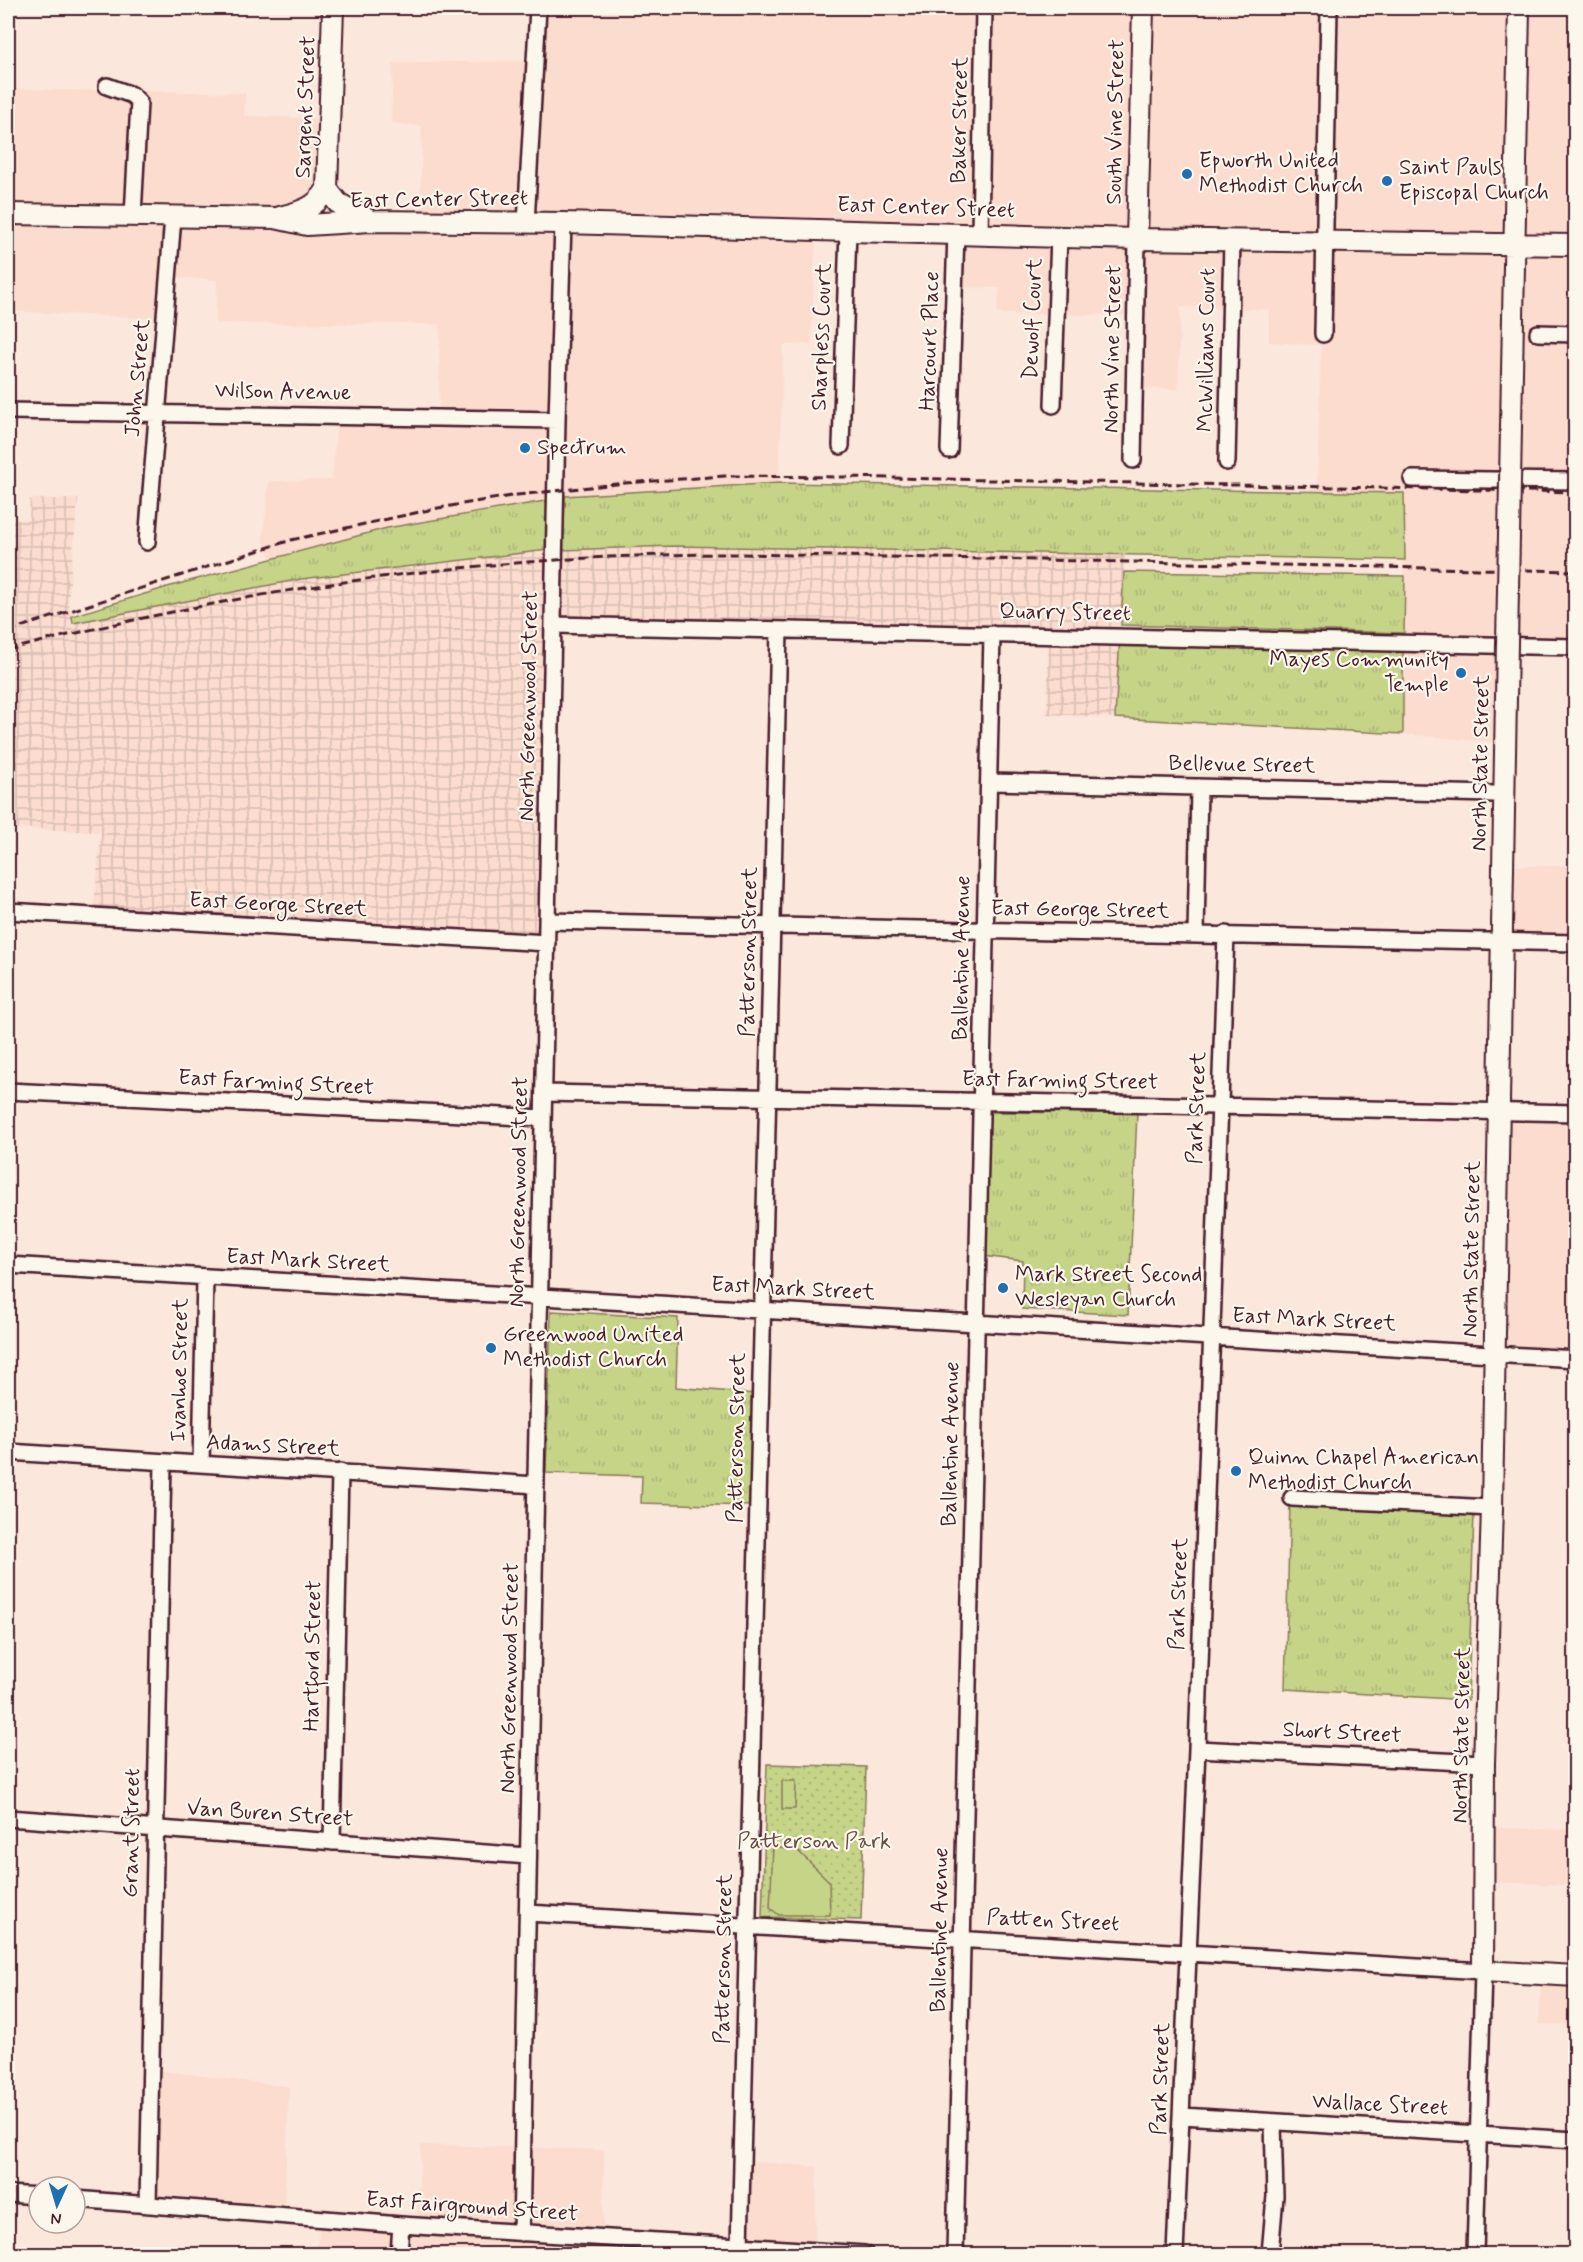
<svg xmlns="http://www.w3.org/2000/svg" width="1583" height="2262" viewBox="0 0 1583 2262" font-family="Mynerve,sans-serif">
<defs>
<pattern id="industrial-grid" width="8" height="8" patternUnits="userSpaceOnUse" patternTransform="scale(1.5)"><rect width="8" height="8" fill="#fbdccf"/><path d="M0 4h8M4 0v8" fill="none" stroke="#d9bcb2"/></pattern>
<pattern id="grass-tufts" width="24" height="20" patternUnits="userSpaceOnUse" patternTransform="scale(1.5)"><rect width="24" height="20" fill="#c6d488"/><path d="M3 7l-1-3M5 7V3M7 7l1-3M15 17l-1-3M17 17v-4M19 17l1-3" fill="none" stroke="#acb676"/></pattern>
<pattern id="park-dots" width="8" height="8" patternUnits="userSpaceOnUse" patternTransform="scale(1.5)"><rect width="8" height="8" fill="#c6d488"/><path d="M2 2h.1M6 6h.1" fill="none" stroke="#acb676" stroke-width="1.8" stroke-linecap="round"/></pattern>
</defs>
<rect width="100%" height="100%" fill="#fbe7db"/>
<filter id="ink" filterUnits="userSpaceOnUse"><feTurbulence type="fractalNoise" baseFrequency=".0167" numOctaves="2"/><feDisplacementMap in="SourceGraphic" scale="12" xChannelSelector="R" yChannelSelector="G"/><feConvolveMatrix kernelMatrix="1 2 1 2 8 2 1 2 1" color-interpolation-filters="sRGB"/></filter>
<g filter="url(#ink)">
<path fill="#fbdccf" d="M538,8h1037v636l-68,-1 -2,100 -102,-9 1,-241 -87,-1 4,-147 -52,-3v-33l-89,-2 -2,82 -45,-1 3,-73 -139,-1 3,-26 -48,-1 2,-58 -138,-3 -5,118 -28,1 -4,138 -214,13 -178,32 -116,31 -8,-20 6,-58 63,-1 5,-62 102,4 1,-98 -224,-1 1,-43 -43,-3 -2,42 -164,-8v-222l237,4 -1,23 88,3 -7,97 95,2 2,-92 -31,-3 2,-60 142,-2z
M1503,866h72v76h-74z
M1497,1111l78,1v247l-80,-7z
M1483,1828l92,2v55l-91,-3z
M1542,1973l33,3v48h-36z
M149,2069l140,18 -5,129 -135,-11z
M421,2145l183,5 -1,85 139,10 2,-84 73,6 -3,87h-497l3,-39 97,9z"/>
<path fill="url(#industrial-grid)" d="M30,499h48l-10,103 6,21 227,-44 232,-28 140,-5 452,8 -10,164 -68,-4 2,-85 -495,-6 -7,322 -454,-27 8,-86 -93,-4v-309l21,1z"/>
<path fill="url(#grass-tufts)" stroke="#887a5a" stroke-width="1.5" d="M779,483l625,10 1,67 -732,-14 -110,4 2,-54z
M551,500l-3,50 -247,29 -228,44 -1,-7 99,-30 216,-58z
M1124,572l281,4 -1,57 -283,-8z
M1120,636l283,10v88l-288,-16z
M985,1112l152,1 -9,202 -106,-6 1,-48 -40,-5z
M551,1311l127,7 -2,69 79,7 -2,112 -112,-3 1,-27 -96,-3z
M1290,1502l184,11 -6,187 -183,-11z"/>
<path fill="url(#park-dots)" stroke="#887a5a" stroke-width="1.5" d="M767,1764l99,3 -5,153 -99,-3z"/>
<path fill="#c6d488" stroke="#887a5a" stroke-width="1.5" d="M782,1781h14l-1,28h-13z
M773,1847l25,4 31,30 1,34h-51l-9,-7z"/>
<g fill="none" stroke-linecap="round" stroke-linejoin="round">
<defs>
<path id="minor" d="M107,86l25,9 7,7 -6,114
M526,223l12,-215
M980,234l4,-226
M1538,333l38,1
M1323,334l6,-326
M1053,405l6,-169
M8,411l549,9
M841,446l7,-216
M949,450l7,-217
M1133,460l4,-221
M1227,462l5,-222
M1412,479l164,2
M147,542l26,-325
M553,625l1023,22
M989,782l505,12
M8,911l539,32
M547,921l1029,22
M1196,934l3,-147
M8,1091l535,27
M544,1093l1032,20
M8,1265l1568,94
M8,1452l528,33
M201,1464l4,-186
M1292,1498l200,10
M1197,1749l287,14
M8,1818l520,38
M332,1842l8,-370
M528,1913l955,58 -8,283
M1182,2116l394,24
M8,2194l31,2
M75,2199l326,26 464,29
M148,2205l15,-743
M521,2233l36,-1813 6,-197
M740,2247l39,-1617
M399,2254l2,-29
M955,2254l37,-1620
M1175,2254l22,-505 29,-815
M1270,2254l5,-58 -2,-74"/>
<path id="major" d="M333,8l-6,181 11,14 33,18
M8,214l267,4 32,7 64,-4 192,2 574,16 439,6
M280,217c21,-5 36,-9 47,-28
M1137,239l6,-231
M1513,318l6,-310
M1505,753l-13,755 -8,255 -1,208 93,5"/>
</defs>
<use href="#minor" stroke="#4a1f2b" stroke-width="20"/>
<use href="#major" stroke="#4a1f2b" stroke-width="24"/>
<use href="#minor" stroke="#fbf7ec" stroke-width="15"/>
<use href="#major" stroke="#fbf7ec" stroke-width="20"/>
<path stroke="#4a1f2b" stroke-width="3" stroke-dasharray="9 4.5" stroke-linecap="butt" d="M8,631l283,-91 147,-32 79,-13 108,-12 100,-7 120,1 731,15
M8,650c244,-63 480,-96 732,-96l836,17"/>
<defs>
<path id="major-bridge" d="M1505,753l8,-435"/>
</defs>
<use href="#major-bridge" stroke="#4a1f2b" stroke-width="24" stroke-linecap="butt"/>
<use href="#major-bridge" stroke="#fbf7ec" stroke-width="20"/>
</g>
</g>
<g fill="#1f6fb2" stroke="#fbf7ec" stroke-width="2">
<circle cx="1187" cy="174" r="6"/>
<circle cx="1387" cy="181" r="6"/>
<circle cx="525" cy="448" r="6"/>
<circle cx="1461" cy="673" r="6"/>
<circle cx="1003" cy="1288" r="6"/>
<circle cx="491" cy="1348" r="6"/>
<circle cx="1236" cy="1471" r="6"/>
</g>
<g text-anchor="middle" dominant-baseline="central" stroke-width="4.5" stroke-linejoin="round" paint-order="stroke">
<g font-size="22" fill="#4a1f2b" stroke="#fbf7ec">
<text transform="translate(306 107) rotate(-88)">Sargent Street</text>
<text transform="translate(960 120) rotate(-89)">Baker Street</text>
<text transform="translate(1116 122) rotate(-89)">South Vine Street</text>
<text transform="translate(439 200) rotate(-1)">East Center Street</text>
<text transform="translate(926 208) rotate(2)">East Center Street</text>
<text transform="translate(1033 319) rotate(-88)">Dewolf Court</text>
<text transform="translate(822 337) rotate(-88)">Sharpless Court</text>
<text transform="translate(930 341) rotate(-88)">Harcourt Place</text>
<text transform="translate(1113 349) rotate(-89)">North Vine Street</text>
<text transform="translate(1207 350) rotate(-89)">McWilliams Court</text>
<text transform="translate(138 378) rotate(-85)">John Street</text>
<text transform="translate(283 392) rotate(1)">Wilson Avenue</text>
<text transform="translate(1065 613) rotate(1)">Quarry Street</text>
<text transform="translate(529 706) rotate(-89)">North Greenwood Street</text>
<text transform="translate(1481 763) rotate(-89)">North State Street</text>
<text transform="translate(1242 765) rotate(1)">Bellevue Street</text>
<text transform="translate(278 905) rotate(3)">East George Street</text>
<text transform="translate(1080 910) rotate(1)">East George Street</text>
<text transform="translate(749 952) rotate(-89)">Patterson Street</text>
<text transform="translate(962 958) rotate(-89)">Ballentine Avenue</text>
<text transform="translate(1060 1081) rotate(1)">East Farming Street</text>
<text transform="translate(276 1083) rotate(3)">East Farming Street</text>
<text transform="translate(1197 1108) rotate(-88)">Park Street</text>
<text transform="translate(519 1192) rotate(-89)">North Greenwood Street</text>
<text transform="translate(1472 1249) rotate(-89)">North State Street</text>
<text transform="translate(308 1261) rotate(3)">East Mark Street</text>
<text transform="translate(793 1289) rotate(3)">East Mark Street</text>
<text transform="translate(1314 1320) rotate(3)">East Mark Street</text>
<text transform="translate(180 1370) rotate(-89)">Ivanhoe Street</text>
<text transform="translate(737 1438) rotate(-89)">Patterson Street</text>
<text transform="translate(951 1444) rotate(-89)">Ballentine Avenue</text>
<text transform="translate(273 1446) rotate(3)">Adams Street</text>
<text transform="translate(1179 1594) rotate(-88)">Park Street</text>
<text transform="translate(313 1656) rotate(-89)">Hartford Street</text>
<text transform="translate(510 1678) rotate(-89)">North Greenwood Street</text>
<text transform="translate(1342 1733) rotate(3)">Short Street</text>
<text transform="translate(1462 1735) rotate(-89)">North State Street</text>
<text transform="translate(270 1814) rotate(4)">Van Buren Street</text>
<text transform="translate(132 1833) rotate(-89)">Grant Street</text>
<text transform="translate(1053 1921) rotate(3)">Patten Street</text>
<text transform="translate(940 1930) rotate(-89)">Ballentine Avenue</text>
<text transform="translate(724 1959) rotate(-89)">Patterson Street</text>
<text transform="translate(1161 2079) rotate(-88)">Park Street</text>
<text transform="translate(1380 2105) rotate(3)">Wallace Street</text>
<text transform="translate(472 2207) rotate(4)">East Fairground Street</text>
</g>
<g font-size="22" fill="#4a1f2b" stroke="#fbf7ec" text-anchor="start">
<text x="1199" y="161">Epworth United<tspan x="1199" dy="25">Methodist Church</tspan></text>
<text x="1399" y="168">Saint Pauls<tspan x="1399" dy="25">Episcopal Church</tspan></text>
<text x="537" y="448">Spectrum</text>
<text x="1449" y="660" text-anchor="end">Mayes Community<tspan x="1449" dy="25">Temple</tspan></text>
<text x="1015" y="1275">Mark Street Second<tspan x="1015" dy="25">Wesleyan Church</tspan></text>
<text x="503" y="1335">Greenwood United<tspan x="503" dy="25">Methodist Church</tspan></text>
<text x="1248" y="1458">Quinn Chapel American<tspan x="1248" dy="25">Methodist Church</tspan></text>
</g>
<g font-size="22" fill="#694c42" stroke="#fbf7ec">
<text x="814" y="1842">Patterson Park</text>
</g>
</g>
<rect width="1583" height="2262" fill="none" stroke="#fbf7ec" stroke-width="30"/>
<rect x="15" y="15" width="1553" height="2232" fill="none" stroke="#4a1f2b" stroke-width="2" filter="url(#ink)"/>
<g transform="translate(57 2205) rotate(184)"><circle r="28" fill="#fbf7ec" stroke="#b4a19f" stroke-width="1.5"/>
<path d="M0-4.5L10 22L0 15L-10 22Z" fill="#1f6fb2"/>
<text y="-9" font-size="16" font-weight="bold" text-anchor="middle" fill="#4a1f2b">N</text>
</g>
</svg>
